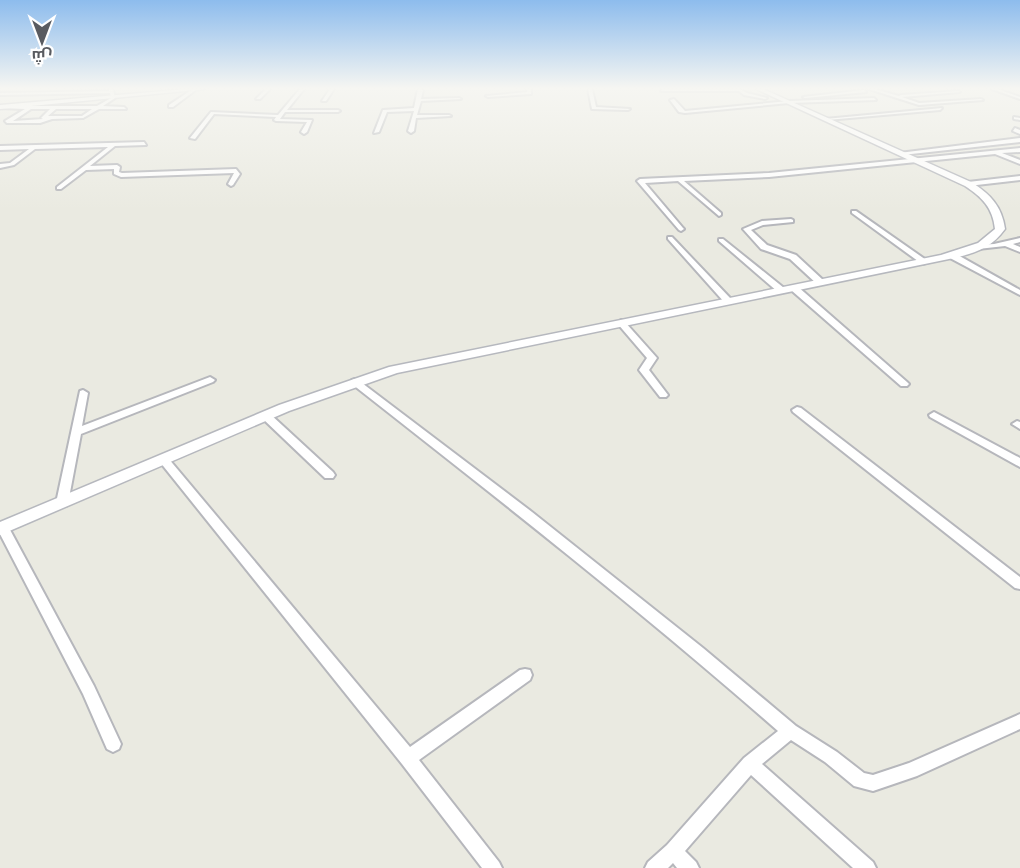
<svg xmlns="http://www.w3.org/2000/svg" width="1020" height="868" viewBox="0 0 1020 868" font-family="Arial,Cairo,sans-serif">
<rect width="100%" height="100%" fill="#eaeae1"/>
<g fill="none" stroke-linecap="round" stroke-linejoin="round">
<defs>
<path id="street" d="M109,89h4l2,9 -12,8 21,1 2,2h-27l-16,9 -31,1 -12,4h-33l-2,-2 20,-12 -25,-1v-2h97l14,-8 -1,-5 -110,2v-2l109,-2zM31,109h19l-9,9 2,1 -30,2zM56,109h36l-10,7h-34z
M193,89h4l-24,18h-4v-2z
M266,89h4l-10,10h-4z
M300,89h4l-17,21h51l2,1 -2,1h-53l-5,7 32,1 -5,12 -3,2 -3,-2 6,-10 -31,-1 -2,-1 2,-3 -62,-3 -19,25 -5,-1 21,-26 67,3z
M330,89h4l-8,12h-4z
M418,89l5,1 -2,9 38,-1 2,1 -40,2 -4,14h32l2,1 -35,2 -2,13 -3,2 -3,-2 6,-20 -27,1 -8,20 -5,1 9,-23 31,-2z
M527,89h4v5l-43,3 -2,-1 41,-4z
M588,89h4l4,18 34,2 -2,1 -36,-1z
M663,89h77l7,4 20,5 -2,1 -21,-4 -5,-4h-78z
M869,89h5l25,7 2,-1 57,-4 2,1 -58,5 17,6 62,-4 2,1 -64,5z
M992,89h5l23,8v2z
M864,90l2,2 -61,6 -2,-1z
M874,98l2,2 -87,3 -104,10 -6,-1 -9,-12 4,-1 11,12 104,-10z
M942,108l-2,2 -113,10 -2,-1z
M1014,117l6,1v2l-6,-1z
M1015,128l5,2v4l-7,-3z
M1020,138v4l-118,13 -3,-2z
M144,142l2,3 -31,1 -25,20 27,-1 3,2 -1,5 3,1 114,-4 4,5 -7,11 -2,1 -3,-2 6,-11 -113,4 -7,-3v-5l-28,1 -25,19h-4v-2l51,-40 -73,2 -21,16 -14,3v-4l10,-1 19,-14 -29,1v-4z
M1020,148v4l-18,1 18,7v4l-25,-10 -226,23 -85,4 37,32v2l-2,1 -41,-35 -33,2 38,45 1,1 -3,2 -2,-1 -42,-49 3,-2 129,-6z
M1020,176v4l-52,6 -3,-2 3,-2z
M852,211h4l73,51 -7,2 -70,-51z
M791,219l2,1v2l-30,3 -12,5 16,15 29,10 27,25v4h-6l-27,-25 -29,-10 -18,-20 19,-8z
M668,237h4l59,62v4h-6l-57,-64z
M1020,238v4l-7,2 7,3v5l-15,-6 -27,3 -4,-2 4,-2 16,-1z
M719,239h4l61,49v4h-6l-59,-51z
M950,254h6l64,36v5l-70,-37z
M791,286h6l110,96 2,2 -2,2h-6l-110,-96z
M621,320l3,1 33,37 -8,12 19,25 -2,2h-6l-21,-27 8,-12 -30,-35z
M210,377l5,3 -2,2 -132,52 -13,69 -2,3h-8l-2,-3 24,-112 3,-1 5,3 -6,33z
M355,379l3,1 174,132 171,136 93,78 41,26 27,21 9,2 36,-12 111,-49v15l-103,47 -44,15 -19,-5 -29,-24 -34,-22 -29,24 111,98 3,6h-23l-102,-93 -66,76 11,11 3,6h-22l-4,-5 -5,5h-23l3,-6 19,-17 77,-87 34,-27c-138,-121 -282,-234 -426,-347l-2,-2 2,-2z
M797,407l4,1 219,169v12l-5,-1 -222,-176 -1,-2z
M934,412l86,46v9l-90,-50 -1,-2z
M266,413l4,1 63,58 2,3 -2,3h-8l-63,-60 -1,-2z
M1017,421l3,1v7l-8,-5z
M164,456l4,2 242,289 110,-77 5,-1 5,1 2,5 -2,5 -111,80 80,102 3,6h-20l-80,-104 -242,-302 -1,-2 1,-2z
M3,524l4,1 2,3 85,158 27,58 -2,5 -6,3 -6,-3 -24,-55 -83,-160v-9z"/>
<path id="secondary" d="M187,89h19l-206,20v-4z
M756,89h7l208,93c19,12 31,24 34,47 -14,20 -33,25 -56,30l-552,114 -108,38 -289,124v-13l279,-117 110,-38 552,-112 37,-12 17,-14c-2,-21 -13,-32 -30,-43z"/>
</defs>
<use href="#street" stroke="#b6b7bc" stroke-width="4"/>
<use href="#secondary" stroke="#b6b8be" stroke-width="3"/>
<use href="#street" fill="#fff" fill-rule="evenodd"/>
<use href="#secondary" fill="#fff" fill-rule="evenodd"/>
</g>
<linearGradient id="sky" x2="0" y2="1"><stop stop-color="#8dbced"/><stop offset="0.42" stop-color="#f6f6f2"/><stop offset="1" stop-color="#f6f6f2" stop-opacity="0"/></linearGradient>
<rect width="1020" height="210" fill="url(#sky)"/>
<g transform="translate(42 42) rotate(180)" stroke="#ffffff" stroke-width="4.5" paint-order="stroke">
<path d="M0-4.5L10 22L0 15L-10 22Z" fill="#595b60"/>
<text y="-9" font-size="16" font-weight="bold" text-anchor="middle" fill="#595b60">ش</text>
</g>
</svg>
